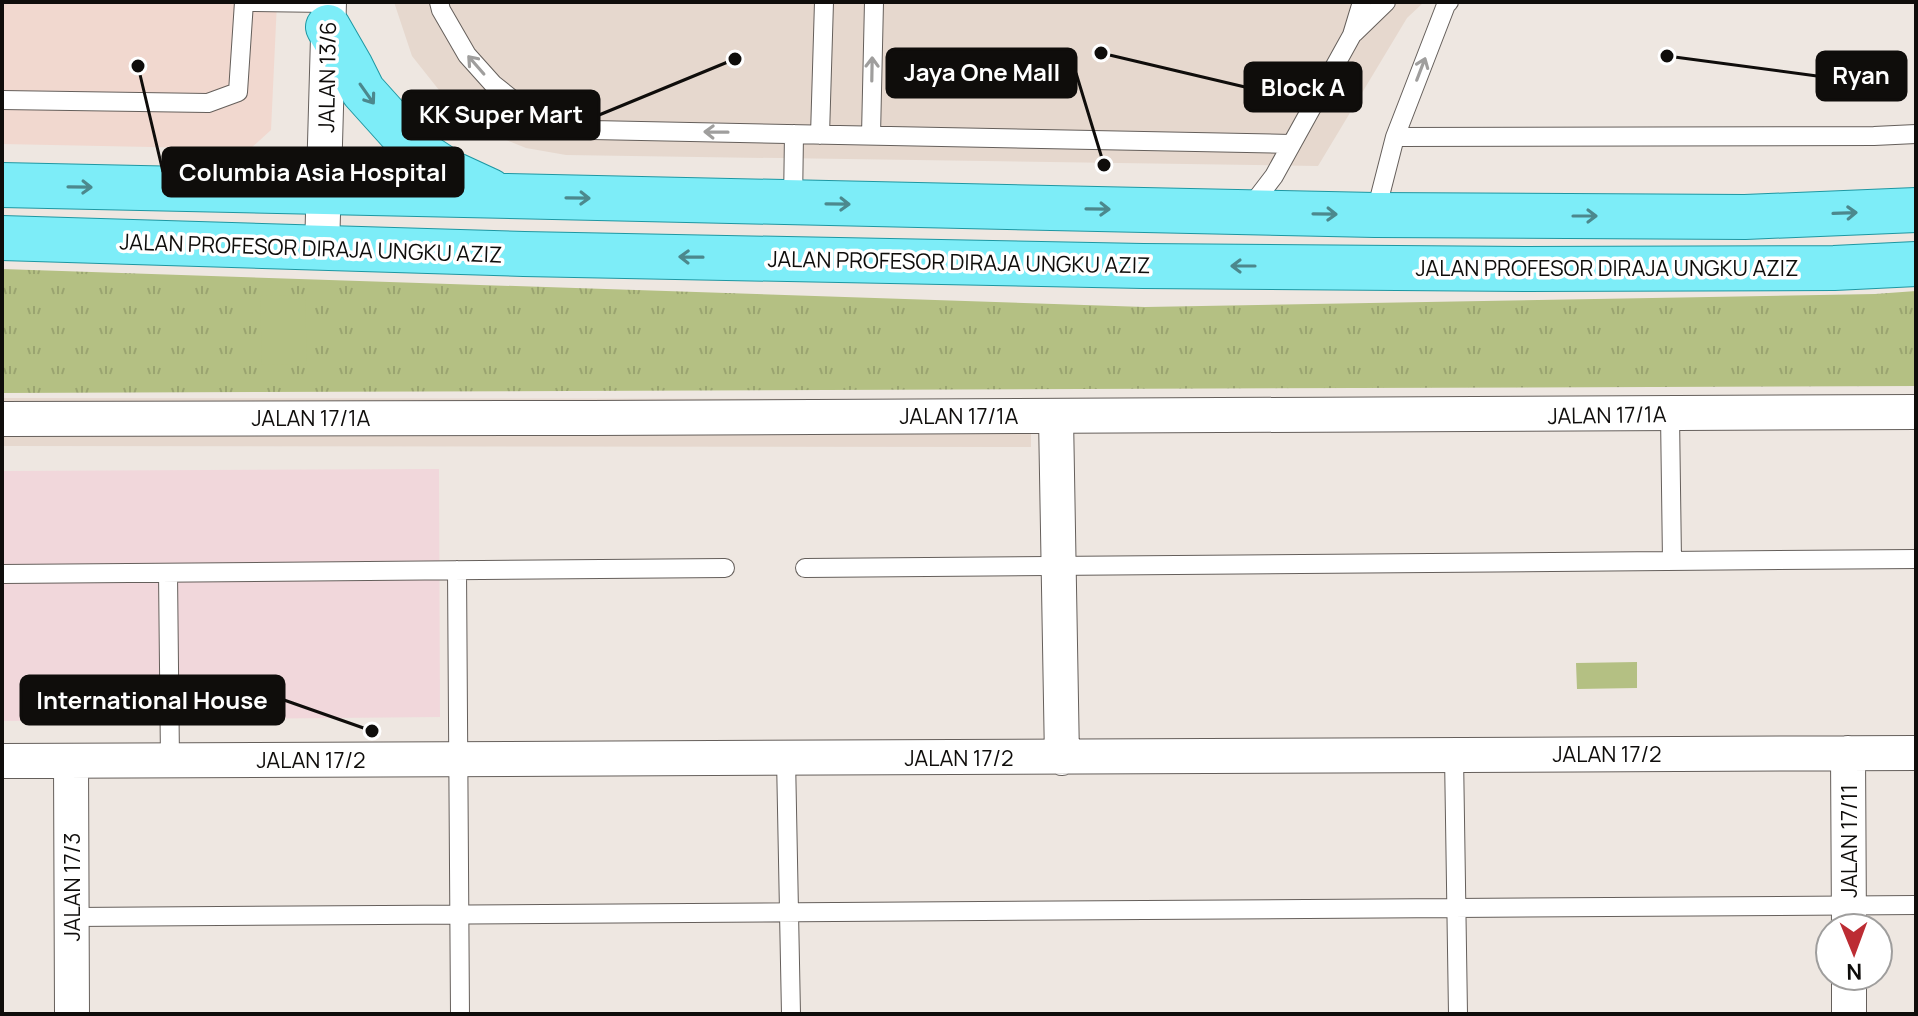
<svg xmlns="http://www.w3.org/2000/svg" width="1918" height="1016" viewBox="0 0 1918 1016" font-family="Manrope,sans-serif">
<defs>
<pattern id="grass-tufts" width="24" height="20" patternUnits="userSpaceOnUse" patternTransform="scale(2)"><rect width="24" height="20" fill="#b4c083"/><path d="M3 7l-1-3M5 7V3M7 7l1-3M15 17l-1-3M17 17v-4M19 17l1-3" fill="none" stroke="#9aa470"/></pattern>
</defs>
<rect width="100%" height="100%" fill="#eee7e1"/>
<path fill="#e6d8ce" d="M394,2h1030l-17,16 -89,148 -752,-11 -40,-7 -37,-15 -35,-24 -42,-53z
M2,398l1029,1v48l-1029,-1z"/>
<path fill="#f1d7db" d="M439,469l1,248 -438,4v-250z"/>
<path fill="#f1d8cf" d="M2,2h275l-6,128 -21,19 -248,-5z"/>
<path fill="url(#grass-tufts)" d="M2,269l1143,38 730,-13 41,-3v95l-1914,7z"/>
<path fill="#b4c083" d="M305,295l2,69 -45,1 -2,-69z
M1637,662v26l-60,1 -1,-26z"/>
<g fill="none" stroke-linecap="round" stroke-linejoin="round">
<defs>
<path id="service" d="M250,2l78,1
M439,2l2,8 26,45 26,29 30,24 39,17 30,5 699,14
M1354,33l32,-31
M2,100l206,3 30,-11 6,-90
M820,135l4,-133
M871,135l3,-133
M1395,137l51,-132 3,-3
M793,203l1,-69
M1248,210l26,-34 78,-141 10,-33
M1375,215l20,-78 479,-1 42,-2
M1670,415l2,146
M805,568l1111,-9
M457,570l3,444
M168,573l2,188
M2,574l723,-6
M1454,755l4,259
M786,758l5,256
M72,917l1844,-12"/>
<path id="minor" d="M322,249l7,-247
M1056,417l6,341
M2,419c638,-2 1276,0 1914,-7
M1848,753l1,175
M2,761l1914,-8
M71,761l1,253
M1849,976v38"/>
<path id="primary" d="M328,27l23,40 12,24 53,59 35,23 39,18
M2,185l1373,30 370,2 171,-7
M2,238l522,16 619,12 381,3 310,-1 82,-4"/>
</defs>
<use href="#service" stroke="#655f5b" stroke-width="20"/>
<use href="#minor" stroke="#655f5b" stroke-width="36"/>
<use href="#primary" stroke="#1e97a2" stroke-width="46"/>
<use href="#service" stroke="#fff" stroke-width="18"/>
<use href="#minor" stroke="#fff" stroke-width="34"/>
<use href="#primary" stroke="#7dedf8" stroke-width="44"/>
</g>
<defs><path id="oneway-shaft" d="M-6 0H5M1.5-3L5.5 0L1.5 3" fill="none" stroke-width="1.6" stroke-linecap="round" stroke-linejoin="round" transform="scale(2)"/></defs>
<g stroke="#9f9e9d">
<use href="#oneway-shaft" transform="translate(476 65) rotate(-131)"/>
<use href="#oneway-shaft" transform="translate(872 69) rotate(-89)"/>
<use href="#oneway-shaft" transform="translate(1421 69) rotate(-69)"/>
<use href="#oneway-shaft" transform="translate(716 132) rotate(-179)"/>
</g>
<g stroke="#4c888d">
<use href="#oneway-shaft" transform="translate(367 94) rotate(55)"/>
<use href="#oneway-shaft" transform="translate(80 187) rotate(1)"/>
<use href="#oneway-shaft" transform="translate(578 198) rotate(1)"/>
<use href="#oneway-shaft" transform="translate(838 204) rotate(1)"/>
<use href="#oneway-shaft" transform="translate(1098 209) rotate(1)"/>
<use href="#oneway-shaft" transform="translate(1845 213) rotate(-2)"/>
<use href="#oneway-shaft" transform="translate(1325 214) rotate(1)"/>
<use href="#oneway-shaft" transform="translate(1585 216)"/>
<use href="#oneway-shaft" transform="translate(691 257) rotate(-179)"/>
<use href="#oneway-shaft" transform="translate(1243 266) rotate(-180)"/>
</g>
<g text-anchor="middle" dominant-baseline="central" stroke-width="7" stroke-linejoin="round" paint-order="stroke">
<g font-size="22" fill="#0f0d0b" stroke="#fff">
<text transform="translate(327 77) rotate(-89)">JALAN 13/6</text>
<text transform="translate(311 248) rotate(2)">JALAN PROFESOR DIRAJA UNGKU AZIZ</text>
<text transform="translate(959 262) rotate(1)">JALAN PROFESOR DIRAJA UNGKU AZIZ</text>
<text x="1607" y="268">JALAN PROFESOR DIRAJA UNGKU AZIZ</text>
<text transform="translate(1607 415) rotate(-1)">JALAN 17/1A</text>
<text x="959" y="416">JALAN 17/1A</text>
<text x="311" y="418">JALAN 17/1A</text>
<text x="1607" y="754">JALAN 17/2</text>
<text x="959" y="758">JALAN 17/2</text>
<text x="311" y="760">JALAN 17/2</text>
<text transform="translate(1849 841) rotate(-90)">JALAN 17/11</text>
<text transform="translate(72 887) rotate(-90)">JALAN 17/3</text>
</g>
</g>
<path fill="none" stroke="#0f0d0b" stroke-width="3" d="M1104 165L1076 73M1667 56L1817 76M1101 53L1245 87M735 59L599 115M138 66L163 172M372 731L284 700"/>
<g fill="#0f0d0b" stroke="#fff" stroke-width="3">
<circle cx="1104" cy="165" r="8"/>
<circle cx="1667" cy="56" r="8"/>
<circle cx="1101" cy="53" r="8"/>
<circle cx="735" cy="59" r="8"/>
<circle cx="138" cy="66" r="8"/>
<circle cx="372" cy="731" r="8"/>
</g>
<g fill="#0f0d0b" stroke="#0f0d0b" stroke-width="3">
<rect x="887" y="49" width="189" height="48" rx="8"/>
<rect x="1817" y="52" width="89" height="48" rx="8"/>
<rect x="1245" y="63" width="116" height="48" rx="8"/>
<rect x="403" y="91" width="196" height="48" rx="8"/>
<rect x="163" y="148" width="300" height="48" rx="8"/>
<rect x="21" y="676" width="263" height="48" rx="8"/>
</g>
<g font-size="24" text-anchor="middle" font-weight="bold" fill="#fff">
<text x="982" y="81">Jaya One Mall</text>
<text x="1861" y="84">Ryan</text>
<text x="1303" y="96">Block A</text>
<text x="501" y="123">KK Super Mart</text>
<text x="313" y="181">Columbia Asia Hospital</text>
<text x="152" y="709">International House</text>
</g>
<rect width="1918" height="1016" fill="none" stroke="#0f0d0b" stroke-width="8"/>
<g transform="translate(1854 952) rotate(179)"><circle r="38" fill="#ffffff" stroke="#9f9e9d" stroke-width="2"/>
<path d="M0-6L14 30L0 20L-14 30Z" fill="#bc2c33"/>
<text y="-12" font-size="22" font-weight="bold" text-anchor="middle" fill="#0f0d0b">N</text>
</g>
</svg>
